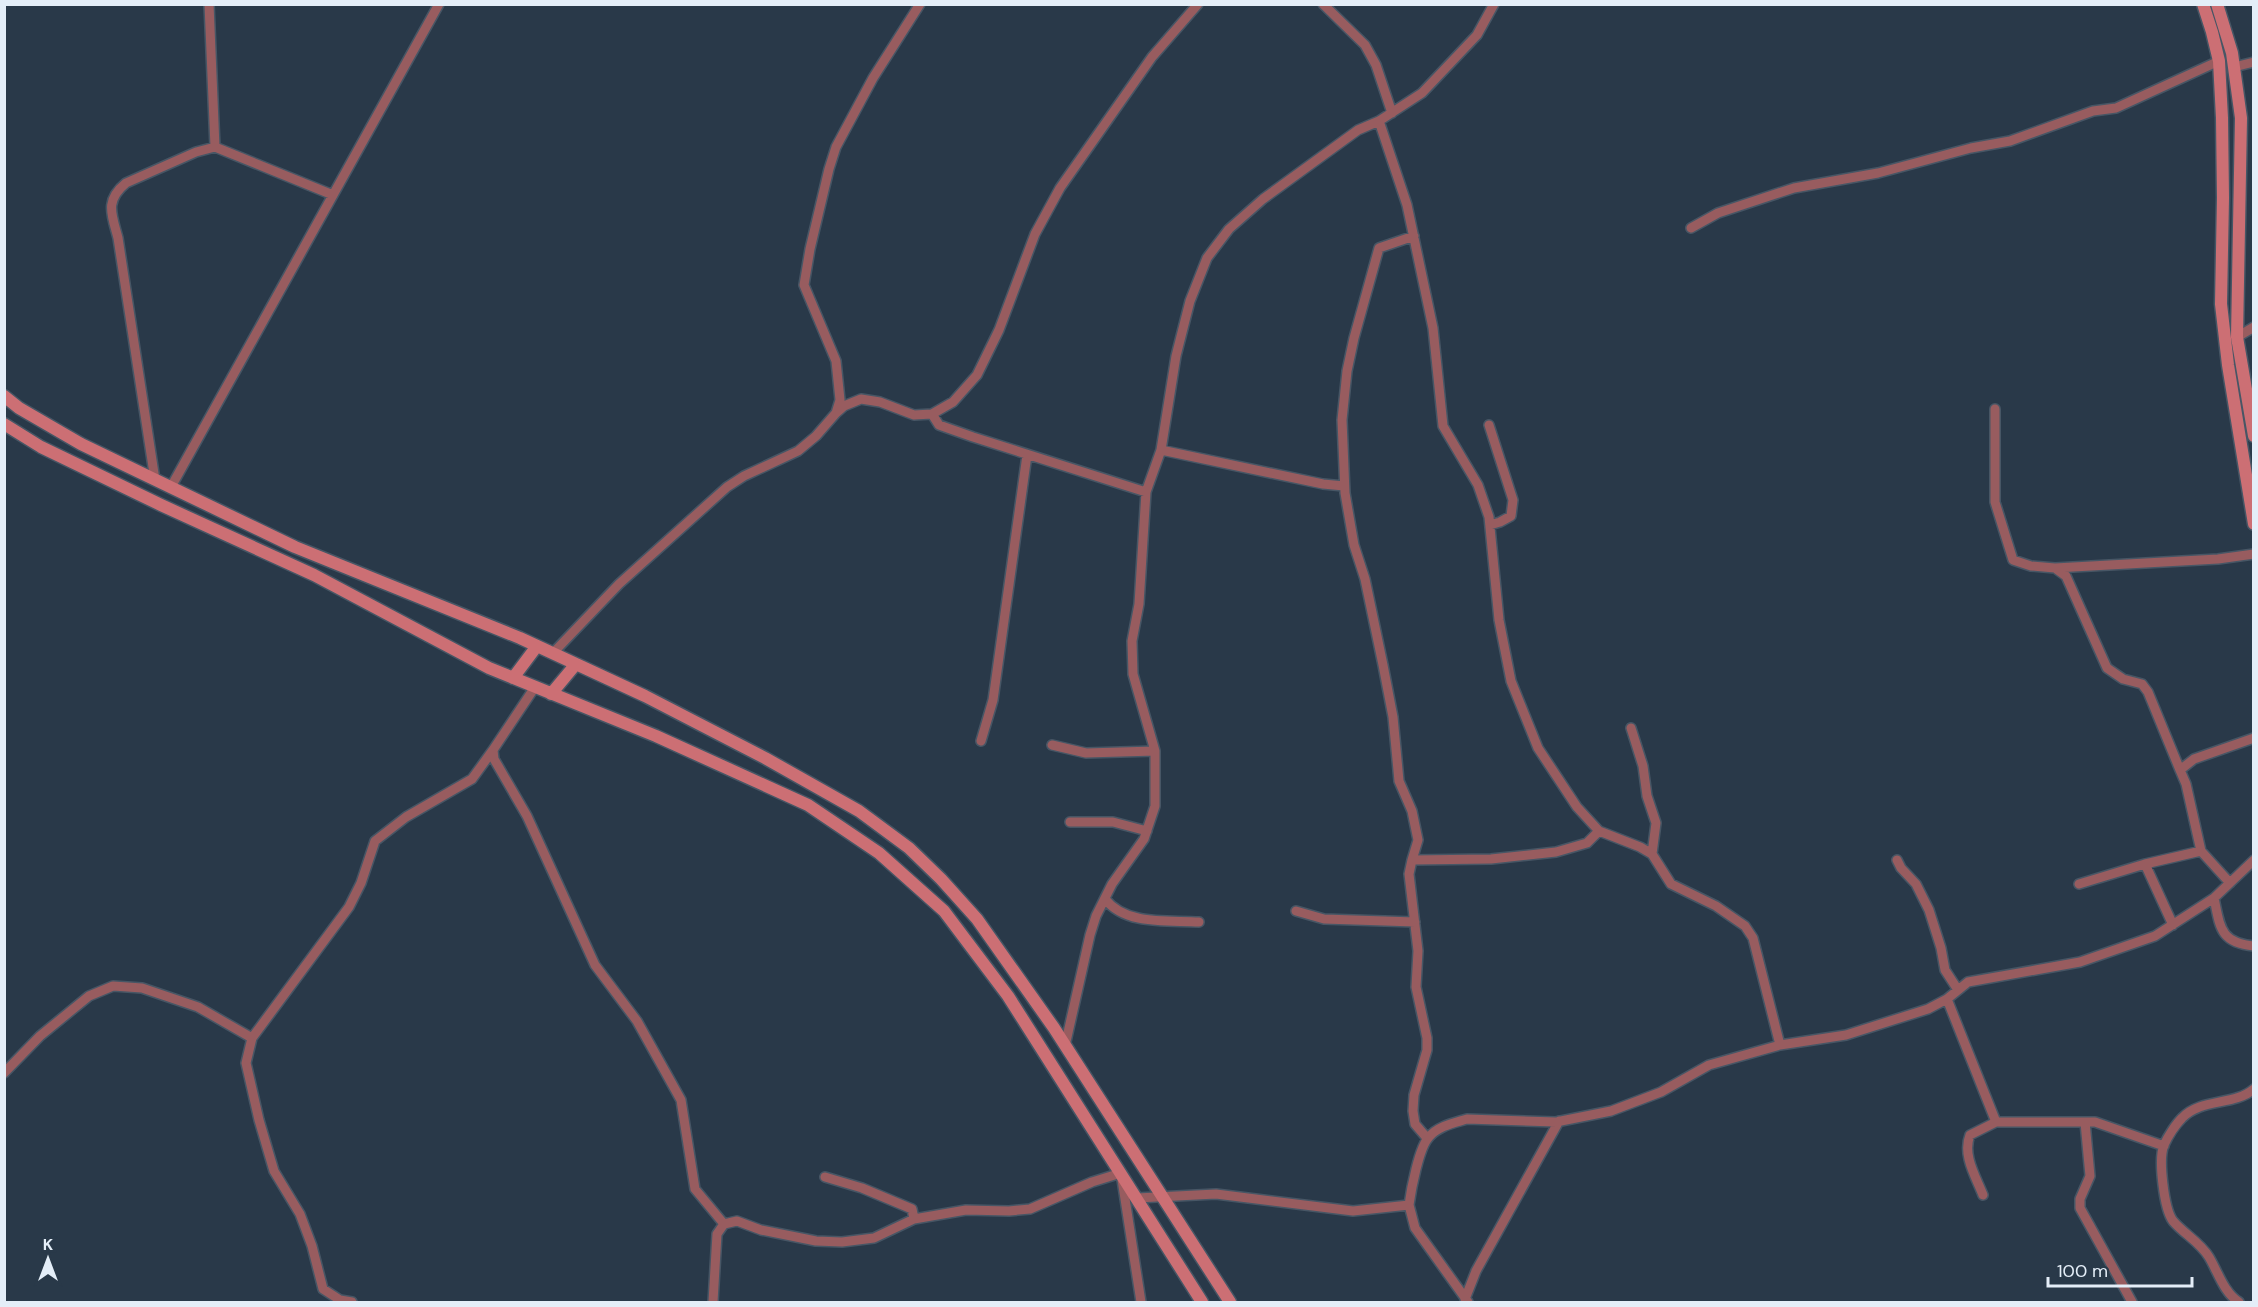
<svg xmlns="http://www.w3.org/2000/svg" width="2258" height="1307" viewBox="0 0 2258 1307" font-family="'DM Sans',sans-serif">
<rect width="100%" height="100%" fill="#293949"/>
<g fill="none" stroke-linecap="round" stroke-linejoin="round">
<defs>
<path id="street" d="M209,4l6,143
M1323,4l42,41 11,20 16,48
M2234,67l20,-5
M1379,121l28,84 26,123 10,98 35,59 11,32 10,103 12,61 27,67 39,59 22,24 41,16 12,7 19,30 45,22 29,20 8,12 27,107
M1691,228l27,-15 76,-25 84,-15 93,-25 39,-7 83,-30 23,-3 103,-47
M2237,337l17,-10
M1995,409v93l18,58 18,6 24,2 11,8 41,92 16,11 19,5 6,8 32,78
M836,413l4,-13 -4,-39 -32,-76 6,-36 19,-80 7,-22 37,-69 47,-74
M932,414l7,11 34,12 173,55
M1489,425l24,75 -2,16 -11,6 -10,3
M1161,450l162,34 21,2
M155,480l-37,-242c-6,-23 -14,-37 8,-55l70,-31 19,-5 118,48
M171,487l268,-483
M2055,568l163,-9 36,-5
M553,653l66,-69 108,-97 17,-11 54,-25 18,-15 20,-23 8,-7 17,-7 19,3 34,13 18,-1 21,-12 24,-27 22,-45 36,-96 25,-46 92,-131 46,-53
M535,687l-42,63 1,9 33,57 68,149 42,56 44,79 14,89 29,35
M1631,728l12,38 4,30 9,27 -4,31
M981,741l12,-41 34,-245
M1052,745l34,8 69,-2
M1070,822h43l34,9
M1412,860l6,-20 -6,-29 -13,-30 -6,-64 -10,-52 -18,-86 -11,-34 -9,-52 -3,-73 5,-49 7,-33 25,-90 35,-12
M1897,860l4,8 15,16 13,26 12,38 4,22 13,20
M2145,864l56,-13
M2230,883l-29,-32 -15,-67 -6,-14 14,-11 60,-21
M2079,884l66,-20 28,61
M2214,898c6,29 6,45 40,48
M1105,899c21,27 64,21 94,23
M1296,911l28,8 91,3
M1947,999l49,123h99l69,24
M252,1038l-6,25 13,57 15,51 26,43 12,32 11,43 17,11 12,2
M1065,1046l25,-111 6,-19 16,-32 32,-45 11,-33v-55l-22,-77 -1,-33 7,-37 7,-112 15,-42 15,-94 14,-55 17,-43 22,-29 34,-30 95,-69 21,-9 43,-28 55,-58 17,-31
M4,1073l36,-37 49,-40 24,-10 29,2 56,19 54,31 97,-131 12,-24 14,-42 31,-24 66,-38 21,-29
M2085,1122l5,54 -10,23v9l52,94
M1427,1138l-12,-14 -2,-13 1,-16 13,-45v-12l-11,-51 2,-36 -9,-77 3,-14 79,-1 65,-7 31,-9 12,-12
M825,1177l37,11 50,21 2,10
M1983,1195c-7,-18 -21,-40 -13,-60l26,-13
M1137,1198l79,-4 137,17 56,-6 6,23 53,74
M1409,1205c2,-15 10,-58 20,-68 9,-11 25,-14 38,-18l89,3 55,-11 50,-19 48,-27 71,-20 66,-10 82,-26 19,-10 21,-17 112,-20 75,-26 59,-38 40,-38
M1465,1299l11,-28 83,-150
M713,1302l4,-68 7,-10 13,-3 24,9 55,11 26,1 32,-4 40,-19 52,-9 43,1 21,-2 62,-27 29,-9 20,129
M2239,1302c-15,-9 -21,-30 -30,-45 -9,-15 -25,-23 -36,-36 -9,-12 -15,-62 -9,-76 4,-9 12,-21 18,-27 19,-20 52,-12 72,-29"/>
<path id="secondary" d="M2203,4l9,28 7,29 3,57 1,80 -2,106 7,61 26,159
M2217,4l15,49 9,65 -4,219 17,99
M4,396l15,12 62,36 214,103 225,91 125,58 120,62 94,53 50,37 32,31 36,40 77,109 176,274
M4,424l37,23 120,58 153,70 175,93 167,68 152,69 71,48 65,58 64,85 194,306
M513,678l24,-32
M551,694l25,-30"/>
</defs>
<use href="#street" stroke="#475665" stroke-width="12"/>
<use href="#secondary" stroke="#475665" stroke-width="15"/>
<use href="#street" stroke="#985c5f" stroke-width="9"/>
<use href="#secondary" stroke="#cc6f74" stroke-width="12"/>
</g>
<rect width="2258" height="1307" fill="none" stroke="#e4eef8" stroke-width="12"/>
<g transform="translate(48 1259)" stroke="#293949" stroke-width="4.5" paint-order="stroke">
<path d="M0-4.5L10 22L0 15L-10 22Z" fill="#e4eef8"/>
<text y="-9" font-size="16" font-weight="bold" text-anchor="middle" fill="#e4eef8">K</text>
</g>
<path d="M2048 1277v9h144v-9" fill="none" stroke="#e4eef8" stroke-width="3"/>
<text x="2057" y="1277" font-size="18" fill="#e4eef8" stroke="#293949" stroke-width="4.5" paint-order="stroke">100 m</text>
</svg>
